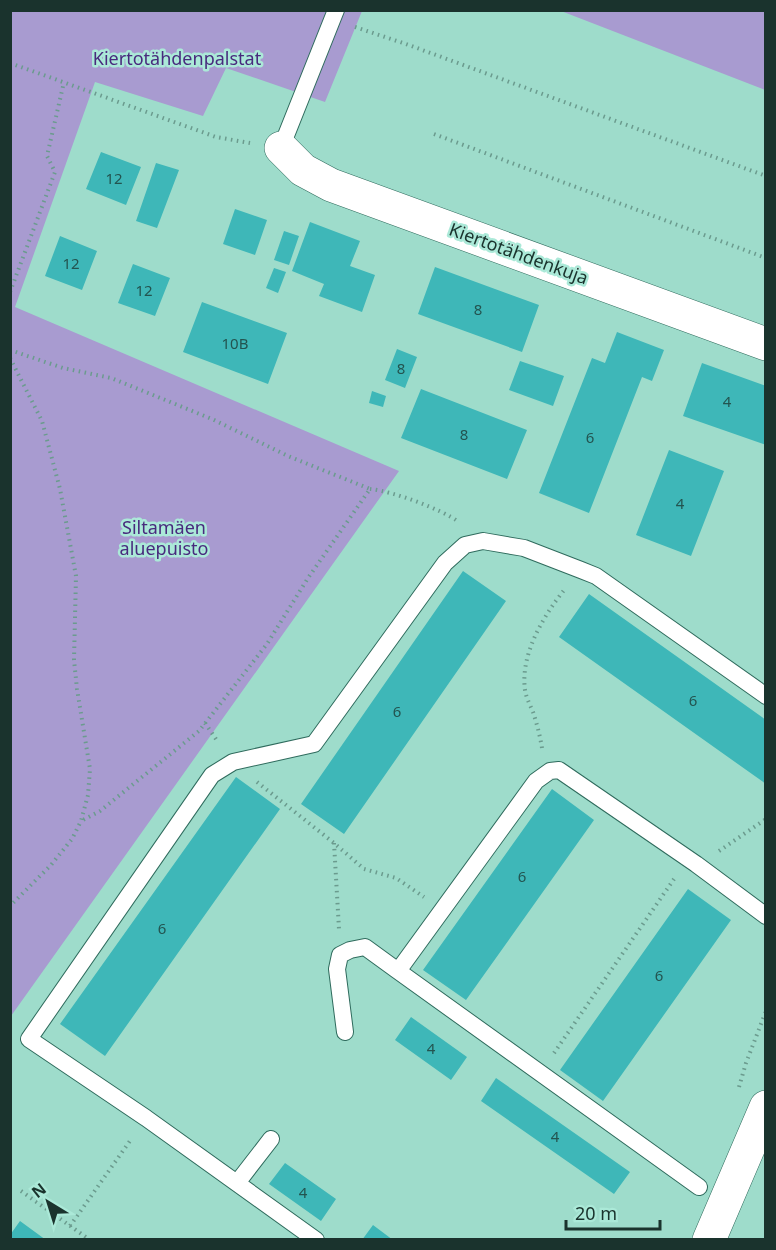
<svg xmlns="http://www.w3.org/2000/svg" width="776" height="1250" viewBox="0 0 776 1250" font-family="'Noto Sans',sans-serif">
<rect width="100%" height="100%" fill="#9edccb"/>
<path fill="#a89bd0" d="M10,11h352l-37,91 -99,-34 -23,48 -108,-34 -80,225 384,164 -388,545z
M561,11h204v79z"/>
<path fill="#3eb7b8" d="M101,152l40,15 -15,38 -40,-16z
M156,163l23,7 -22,58 -21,-7z
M235,209l32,11 -12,35 -32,-11z
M310,222l50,19 -10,25 25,9 -13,37 -43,-16 5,-12 -32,-13z
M284,231l15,5 -10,29 -15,-5z
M60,236l37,15 -15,39 -37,-14z
M133,264l37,14 -15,38 -37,-13z
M435,267l104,38 -17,47 -104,-38z
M274,268l12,4 -8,21 -12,-5z
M202,302l85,31 -19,51 -85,-32z
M617,332l47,18 -12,31 -10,-4 -53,136 -50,-20 53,-135 13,5z
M397,349l20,8 -12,31 -20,-8z
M520,361l44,15 -11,30 -44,-16z
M702,363l64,23v59l-83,-29z
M421,389l106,41 -20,49 -106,-41z
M372,391l14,5 -3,11 -14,-4z
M669,450l55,21 -33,85 -55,-21z
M463,571l43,30 -162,233 -43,-30z
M589,594l177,126v64l-207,-147z
M236,777l44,32 -175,247 -45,-32z
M552,789l42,31 -128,180 -43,-30z
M688,889l43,31 -128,181 -43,-31z
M411,1017l56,40 -16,23 -56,-40z
M496,1078l134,94 -16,22 -133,-93z
M285,1163l51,36 -15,22 -52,-37z
M20,1221l26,19h-36v-5z
M373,1225l20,15h-31z"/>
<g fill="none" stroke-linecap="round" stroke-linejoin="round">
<defs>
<path id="lane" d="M281,148l55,-138
M345,1032l-8,-63 3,-14 10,-5 15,-3 33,24
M237,1183l34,-44
M699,1187l-301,-216 138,-190 14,-10 9,-1 137,94 70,52
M316,1240l-170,-122 -117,-79 183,-264 21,-13 81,-18 131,-181 20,-18 18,-4 41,7 57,22 15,6 170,120"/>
<path id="street" d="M281,148l22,22 28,15 435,159"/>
<path id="secondary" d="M709,1240l57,-133"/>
</defs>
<use href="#lane" stroke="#2f6b5d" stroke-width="18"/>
<use href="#street" stroke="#2f6b5d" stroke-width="34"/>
<use href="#secondary" stroke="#2f6b5d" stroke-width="34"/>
<path stroke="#6b9b8e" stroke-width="4" stroke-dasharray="1.5 4.5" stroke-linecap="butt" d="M355,27l51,17 360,132
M10,63l206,74 34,6
M434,134l332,124
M10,292l45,-120 -8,-16 17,-74
M10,350l53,18 48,10 101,41 76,37 82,33 -62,89 -41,66 -68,87 -99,80 -19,10
M10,358l32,63 18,68 16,87 -2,84 3,29 13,80 -2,26 -7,26 -9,18 -21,26 -41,41
M370,489c22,2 71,20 89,33
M205,723l13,19
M542,748c-2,-12 -5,-24 -9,-36 -3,-7 -7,-15 -8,-22 -5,-36 19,-75 40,-101
M257,782l77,61 30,26 32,9 28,19
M334,843l5,86
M719,851l47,-32
M554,1053l120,-174
M739,1087l7,-24 20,-52
M21,1191l69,49
M70,1226l62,-88"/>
<use href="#lane" stroke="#fff" stroke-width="16"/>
<use href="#street" stroke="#fff" stroke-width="33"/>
<use href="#secondary" stroke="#fff" stroke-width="33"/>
</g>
<g text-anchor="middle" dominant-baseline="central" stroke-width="5" stroke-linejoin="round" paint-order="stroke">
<g font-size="15" fill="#235450">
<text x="114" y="178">12</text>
<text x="71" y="263">12</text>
<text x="144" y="290">12</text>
<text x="478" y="309">8</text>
<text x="235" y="343">10B</text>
<text x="401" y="368">8</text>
<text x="727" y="401">4</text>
<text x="464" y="434">8</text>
<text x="590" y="437">6</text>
<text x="680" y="503">4</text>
<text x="693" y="700">6</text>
<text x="397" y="711">6</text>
<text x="522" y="876">6</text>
<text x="162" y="928">6</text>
<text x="659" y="975">6</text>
<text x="431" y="1048">4</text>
<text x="555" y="1136">4</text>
<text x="303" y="1192">4</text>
</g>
<g font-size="18" fill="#482a7d" stroke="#abe9d8">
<text x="177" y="58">Kiertotähdenpalstat</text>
<text x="164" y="527">Siltamäen<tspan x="164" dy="21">aluepuisto</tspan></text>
</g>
<g font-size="18" fill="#1a332d" stroke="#abe9d8">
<text transform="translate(519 253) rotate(20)">Kiertotähdenkuja</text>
</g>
</g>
<rect width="776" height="1250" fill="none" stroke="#1a332d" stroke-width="24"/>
<g transform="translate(48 1202) rotate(322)" stroke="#abe9d8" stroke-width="4.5" paint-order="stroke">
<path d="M0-4.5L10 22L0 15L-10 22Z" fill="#1a332d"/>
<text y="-9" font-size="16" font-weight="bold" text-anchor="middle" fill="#1a332d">N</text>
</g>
<path d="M566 1220v9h94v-9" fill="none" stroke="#1a332d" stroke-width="3"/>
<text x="575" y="1220" font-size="18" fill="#1a332d" stroke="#abe9d8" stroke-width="4.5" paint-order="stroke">20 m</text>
</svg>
